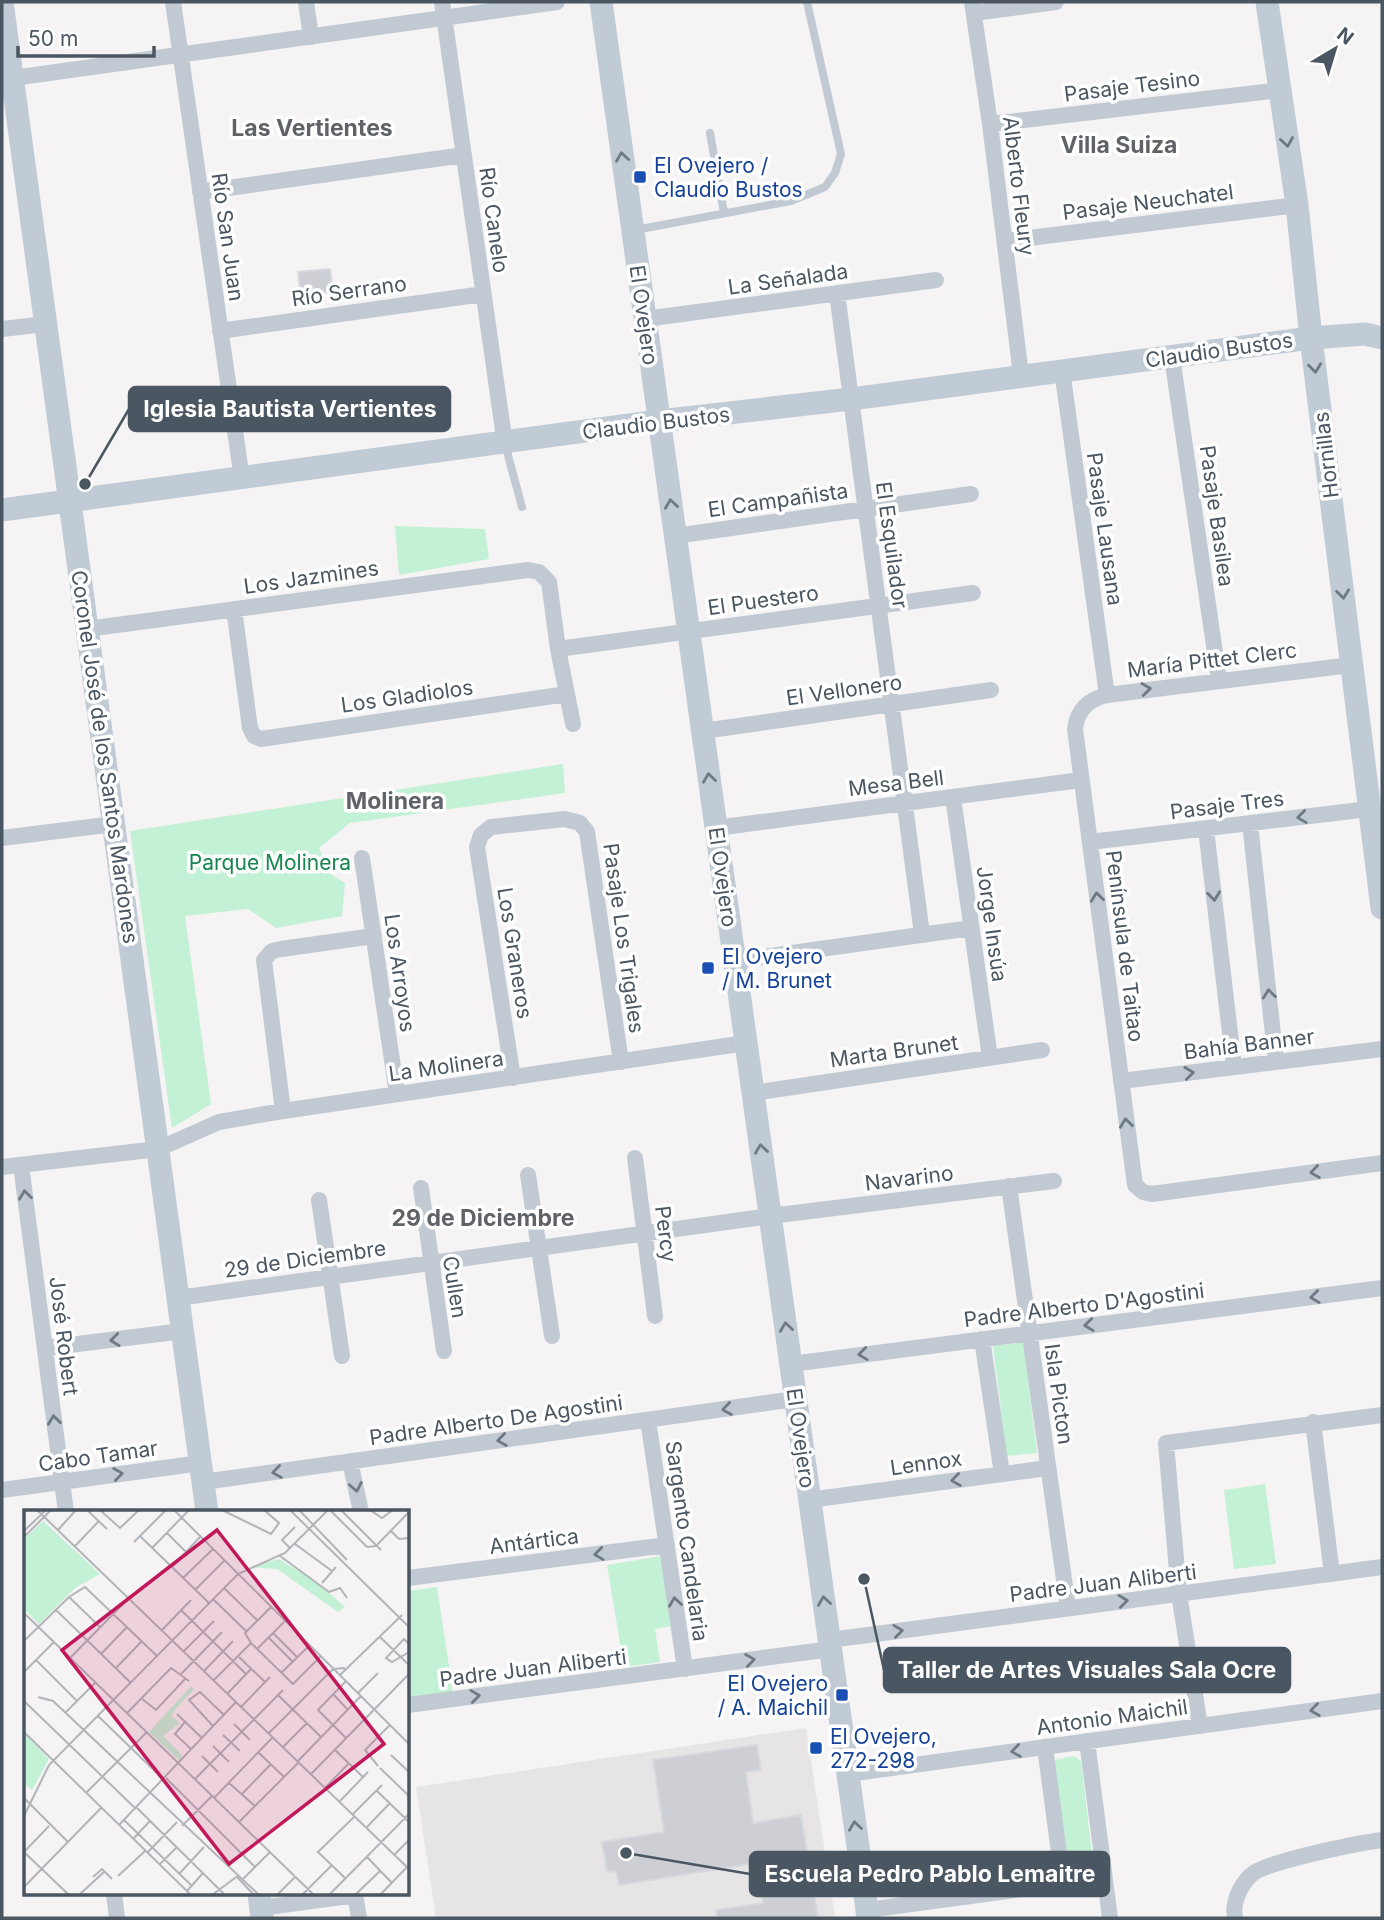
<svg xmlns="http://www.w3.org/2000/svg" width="1384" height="1920" viewBox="0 0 1384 1920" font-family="Inter,sans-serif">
<rect width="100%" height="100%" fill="#f5f3f3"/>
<path fill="#e6e4e5" d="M806,1728l29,190h-399l-20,-131z"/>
<path fill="#c3f1d5" d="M395,526l90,3 4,30 -90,16z
M563,764l2,29 -215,30 -31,25 11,26 15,9 -3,33 -66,12 -28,-19 -63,7 26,188 -39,24 -42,-297z
M1023,1342l14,111 -30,3 -14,-110z
M1265,1484l11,80 -42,5 -10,-79z
M661,1556l11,70 -17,3 5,33 -36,5 -17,-102z
M437,1587l16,106 -45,7v-109z
M1074,1756l7,5 12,102 -2,8 -18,2 -4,-6 -15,-107z"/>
<path fill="#cdcfd5" stroke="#d7d9de" stroke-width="2" d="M330,269l3,23 -32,4 -3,-24z
M757,1745l4,25 -15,2 7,51 48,-8 17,103h-101l-1,-8 47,-7 -7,-40 -137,22 -3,-14 -9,1 -5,-30 62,-10 -11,-72z"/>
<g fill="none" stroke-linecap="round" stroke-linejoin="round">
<path stroke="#c1cad2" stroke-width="8" d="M710,133l14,80
M635,230l156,-29 34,-14 10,-14 6,-19 -34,-152
M505,444l17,63"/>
<path stroke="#c1cad2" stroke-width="16" d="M173,2l69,477
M306,2l5,35
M442,2l63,442
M972,2l18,122 31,251
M974,13l82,-11
M13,78l544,-76
M990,124l290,-34
M200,192l264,-37
M1005,241l292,-36
M837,293l85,641
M645,319l291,-39
M2,329l44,-5
M220,331l263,-37
M1172,357l47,323
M1062,370l45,325
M675,536l296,-42
M234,609l16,119 4,8 7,3 306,-45
M87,629l441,-59 11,2 10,10 9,67 15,75
M558,649l415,-56
M1351,665l-244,30c-18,4 -30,15 -32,34l60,456 8,7 9,2 230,-31
M703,731l288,-41
M953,797l37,261
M1250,823l26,239
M716,828l365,-48
M1206,829l28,238
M2,838l112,-14
M1090,842l279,-33
M362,858l35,236
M734,961l237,-33
M513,1078l-36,-231 4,-12 10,-8 74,-8 15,4 7,9 34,230
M1121,1081l261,-32
M753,1093l289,-43
M283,1111l-19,-151 8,-9 9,-2 93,-13
M635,1158l20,158
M21,1165l45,347
M2,1167l156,-18 61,-27 64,-11 463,-68
M528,1175l24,161
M1009,1186l59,422
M421,1188l23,163
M319,1200l23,156
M178,1298l592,-82 284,-35
M982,1339l20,135
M45,1348l138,-17
M791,1364l591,-76
M648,1420l37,249
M1313,1422l19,152
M350,1461l11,51
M203,1482l592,-83
M2,1490l199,-27
M809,1500l239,-32
M408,1578l259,-33
M830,1640l552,-73
M408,1705l423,-56
M1200,1726l-21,-132 -13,-151 216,-28
M1087,1741l23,177
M1045,1747l18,136
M848,1774l534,-73
M114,1894l3,24
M355,1894l4,24
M261,1908l95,-13
M867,1910l237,-32
M1235,1918c-3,-16 5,-32 16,-43 16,-14 108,-32 131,-35"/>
<path stroke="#c1cbd6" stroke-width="23" d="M2,2l205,1510
M601,2l267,1916
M1267,2l30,203 14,133 71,570
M2,510l657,-89 192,-22 460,-61 54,-4 17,4
M259,1894l3,24"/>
</g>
<defs><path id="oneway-chevron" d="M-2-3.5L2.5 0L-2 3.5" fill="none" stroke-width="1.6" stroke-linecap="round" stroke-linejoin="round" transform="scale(1.75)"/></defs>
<g stroke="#6e7984">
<use href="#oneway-chevron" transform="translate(1287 142) rotate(81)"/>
<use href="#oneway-chevron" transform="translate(622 157) rotate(-98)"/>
<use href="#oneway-chevron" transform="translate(1315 368) rotate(83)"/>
<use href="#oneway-chevron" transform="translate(671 504) rotate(-98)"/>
<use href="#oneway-chevron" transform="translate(1343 594) rotate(83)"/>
<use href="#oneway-chevron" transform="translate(709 778) rotate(-98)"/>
<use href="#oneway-chevron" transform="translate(761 1149) rotate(-98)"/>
<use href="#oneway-chevron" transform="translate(786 1327) rotate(-98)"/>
<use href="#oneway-chevron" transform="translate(824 1601) rotate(-98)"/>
<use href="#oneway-chevron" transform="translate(855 1826) rotate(-98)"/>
</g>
<g stroke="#6e7983">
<use href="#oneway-chevron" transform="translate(1146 689) rotate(-7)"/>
<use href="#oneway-chevron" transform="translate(1302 817) rotate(173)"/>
<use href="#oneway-chevron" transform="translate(1214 896) rotate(83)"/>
<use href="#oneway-chevron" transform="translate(1097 897) rotate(-97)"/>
<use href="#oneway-chevron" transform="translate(1269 994) rotate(-96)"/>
<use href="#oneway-chevron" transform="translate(1189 1073) rotate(-7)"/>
<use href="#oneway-chevron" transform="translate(1126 1123) rotate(-97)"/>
<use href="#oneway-chevron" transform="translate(1315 1172) rotate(172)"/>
<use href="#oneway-chevron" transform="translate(25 1195) rotate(-97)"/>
<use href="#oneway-chevron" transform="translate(1315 1297) rotate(173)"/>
<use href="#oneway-chevron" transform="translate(1089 1325) rotate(173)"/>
<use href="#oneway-chevron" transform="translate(115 1340) rotate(173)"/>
<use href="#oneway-chevron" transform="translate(863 1354) rotate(173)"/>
<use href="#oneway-chevron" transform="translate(727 1409) rotate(172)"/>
<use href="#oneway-chevron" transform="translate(54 1420) rotate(-97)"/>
<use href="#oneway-chevron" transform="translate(502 1440) rotate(172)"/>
<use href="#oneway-chevron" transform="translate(277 1472) rotate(172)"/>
<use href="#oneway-chevron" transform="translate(118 1474) rotate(-8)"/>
<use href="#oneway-chevron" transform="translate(956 1480) rotate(172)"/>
<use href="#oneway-chevron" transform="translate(356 1487) rotate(79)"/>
<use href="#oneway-chevron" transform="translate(599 1554) rotate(173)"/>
<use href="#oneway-chevron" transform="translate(1123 1601) rotate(-7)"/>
<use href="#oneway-chevron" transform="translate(675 1602) rotate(-98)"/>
<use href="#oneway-chevron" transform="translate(898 1631) rotate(-7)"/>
<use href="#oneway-chevron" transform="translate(750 1660) rotate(-8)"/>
<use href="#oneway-chevron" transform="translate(475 1696) rotate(-7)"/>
<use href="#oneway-chevron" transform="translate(1315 1710) rotate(172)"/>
<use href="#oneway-chevron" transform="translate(1016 1751) rotate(172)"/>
</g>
<g fill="#1a4fb4" stroke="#fff" stroke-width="2.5">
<rect x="633" y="170" width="14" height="14" rx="3.5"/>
<rect x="701" y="961" width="14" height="14" rx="3.5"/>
<rect x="835" y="1688" width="14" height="14" rx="3.5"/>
<rect x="809" y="1741" width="14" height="14" rx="3.5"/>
</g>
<g text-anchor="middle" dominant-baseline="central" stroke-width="7" stroke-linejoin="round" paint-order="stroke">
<g font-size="21" fill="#4a5661" stroke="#fff">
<text transform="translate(1132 86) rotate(-7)">Pasaje Tesino</text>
<text transform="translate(1019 186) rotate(83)">Alberto Fleury</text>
<text transform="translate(1148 202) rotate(-7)">Pasaje Neuchatel</text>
<text transform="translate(494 220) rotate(82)">Río Canelo</text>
<text transform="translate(228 237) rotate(82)">Río San Juan</text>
<text transform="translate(788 279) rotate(-8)">La Señalada</text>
<text transform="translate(349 291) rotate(-8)">Río Serrano</text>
<text transform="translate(644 315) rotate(82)">El Ovejero</text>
<text transform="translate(1219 350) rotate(-8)">Claudio Bustos</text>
<text transform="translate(656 423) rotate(-7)">Claudio Bustos</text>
<text transform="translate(1326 455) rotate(-97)">Hornillas</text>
<text transform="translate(778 500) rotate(-8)">El Campañista</text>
<text transform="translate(1217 516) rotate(82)">Pasaje Basilea</text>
<text transform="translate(1105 529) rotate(82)">Pasaje Lausana</text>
<text transform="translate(892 545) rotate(82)">El Esquilador</text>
<text transform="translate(311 577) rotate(-8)">Los Jazmines</text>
<text transform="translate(763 600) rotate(-8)">El Puestero</text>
<text transform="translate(1212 660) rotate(-7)">María Pittet Clerc</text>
<text transform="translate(844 690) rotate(-8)">El Vellonero</text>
<text transform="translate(407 696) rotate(-8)">Los Gladiolos</text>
<text transform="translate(105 757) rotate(82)">Coronel José de los Santos Mardones</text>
<text transform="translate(896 783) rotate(-7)">Mesa Bell</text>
<text transform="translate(1227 805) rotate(-7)">Pasaje Tres</text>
<text transform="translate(723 877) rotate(82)">El Ovejero</text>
<text transform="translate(992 924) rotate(82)">Jorge Insúa</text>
<text transform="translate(624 938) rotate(82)">Pasaje Los Trigales</text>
<text transform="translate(1125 946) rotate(83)">Península de Taitao</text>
<text transform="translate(515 953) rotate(81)">Los Graneros</text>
<text transform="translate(400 973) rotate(82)">Los Arroyos</text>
<text transform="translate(1249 1044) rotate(-7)">Bahía Banner</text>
<text transform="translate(894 1051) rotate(-8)">Marta Brunet</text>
<text transform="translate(446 1066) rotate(-8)">La Molinera</text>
<text transform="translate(909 1178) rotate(-7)">Navarino</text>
<text transform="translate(666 1234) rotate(83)">Percy</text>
<text transform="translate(305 1259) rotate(-8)">29 de Diciembre</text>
<text transform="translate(455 1287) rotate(81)">Cullen</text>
<text transform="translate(1084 1305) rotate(-7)">Padre Alberto D'Agostini</text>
<text transform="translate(64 1336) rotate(83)">José Robert</text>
<text transform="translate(1059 1394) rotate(82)">Isla Picton</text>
<text transform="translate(496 1420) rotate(-8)">Padre Alberto De Agostini</text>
<text transform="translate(801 1438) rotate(82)">El Ovejero</text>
<text transform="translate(98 1456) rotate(-8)">Cabo Tamar</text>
<text transform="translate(926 1463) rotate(-8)">Lennox</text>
<text transform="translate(534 1541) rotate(-7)">Antártica</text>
<text transform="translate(687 1541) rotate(82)">Sargento Candelaria</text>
<text transform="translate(1103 1583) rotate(-7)">Padre Juan Aliberti</text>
<text transform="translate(533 1668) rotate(-7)">Padre Juan Aliberti</text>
<text transform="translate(1112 1717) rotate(-8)">Antonio Maichil</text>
</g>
<g font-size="21" fill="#164399" stroke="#fff" text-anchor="start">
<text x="654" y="165">El Ovejero /<tspan x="654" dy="24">Claudio Bustos</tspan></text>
<text x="722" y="956">El Ovejero<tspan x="722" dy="24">/ M. Brunet</tspan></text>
<text x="828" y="1683" text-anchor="end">El Ovejero<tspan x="828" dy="24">/ A. Maichil</tspan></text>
<text x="830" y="1736">El Ovejero,<tspan x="830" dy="24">272-298</tspan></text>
</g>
<g font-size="21" fill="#17864f" stroke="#fff">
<text x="270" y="862">Parque Molinera</text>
</g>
<g font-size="23" font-weight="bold" fill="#5f6368" stroke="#fff">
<text x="312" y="128">Las Vertientes</text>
<text x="1119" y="145">Villa Suiza</text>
<text x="395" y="801">Molinera</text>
<text x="483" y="1218">29 de Diciembre</text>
</g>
</g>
<g transform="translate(24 1510)">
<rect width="385" height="385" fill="#f5f3f3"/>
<path d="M19,11l57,53 -25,14 -36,36 -15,-15v-70zM255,49l40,25 26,23 -7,5 -61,-43 -27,-2zM167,176l3,3 -21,23 -1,5 8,6 -17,13 19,19 -2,6 -31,-29zM0,223l25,26 -17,31 -8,-7z" fill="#c3f1d5"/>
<path fill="none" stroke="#b1b4b9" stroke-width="2" d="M13,0l372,359M63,0l20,19M76,0l20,18 19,-18M150,0l235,234M198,0l49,24 8,-11 -15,-13M266,0l119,117M275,0l48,50M306,0l37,37 9,-1 33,-34M317,0l40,40M346,0l12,8 11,-8M34,20l18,-20M0,21l22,-21M367,21l8,8 10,-1M143,23l19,19M116,26l69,67M0,27l27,-27M110,32l32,-32M271,34l37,27M51,36l24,-25M128,38l37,-38M266,38l-8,-8 13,-13M256,46l49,36 11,-4 7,10M148,57l28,-30M159,68l30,-29M298,73l14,-16M200,78l33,32M171,80l30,-30M45,87l31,30M189,89l33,32M247,97l-26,26 6,10 42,41 28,-28M32,100l75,73M157,100l65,64M0,103l290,282M138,120l29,-30M249,123l24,24M356,127l29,28M245,128l24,24M0,131l45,-44 16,-10 72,69M385,134l-5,-5 -18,19 6,4 17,-10M233,139l28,-28M160,141l30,-30M77,144l26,-27M215,147l26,25M46,148l59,-60M12,150l41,41M92,158l26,-27M180,161l29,-30M0,162l30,-30M257,163l29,-28M157,164l41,-42M316,165l62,-60M190,170l37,-37M322,171l-28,29 28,28M204,183l23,-24M334,183l20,-20M309,184l15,16M254,185l43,42M14,187l15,4 206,194M117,188l15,12 30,-32M0,191l112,108M217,197l29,-30M42,202l30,-30M103,203l44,-45 18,13M153,204l25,24M74,206l66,64M161,212l-10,12 16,15M210,214l16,16M189,216l-24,-26 11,-8 24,23M0,222l167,163M245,223l64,-64 12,-1M199,225l17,16M189,236l16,16M259,237l24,-24M311,240l28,27M234,242l26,25M367,245l18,17M178,246l16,16M274,251l63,-65M354,256l-13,-16 25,-25M356,258l29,28M287,264l98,-100M142,268l89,89M171,269l88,-89M205,273l26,23M301,278l24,-25M352,280l33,32M62,283l60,-60M218,284l29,-30M0,288l44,44M190,288l59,-61M316,291l28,-29M113,298l88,87M329,304l29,-29M0,306l25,-51 189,-191 47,-21 43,-43M100,310l68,66M215,312l60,-60M95,315l117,-123M158,316l30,-30M343,317l23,-24M109,329l17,-18M0,342l45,43M0,342l25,-26M123,343l30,-31M370,345l15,-15M343,347l25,26M135,355l18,-18M155,364l25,-27M94,366l27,-25M69,367l9,-8 10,10M213,367l17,18M321,368l-27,-26 37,-36M219,369l27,-27M0,377l77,-79M163,381l16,-18M55,385l25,-23M188,385l27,-20M253,385l18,-18M278,385l30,-30M305,385l80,-81M331,385l25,-24M356,385l27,-28"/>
<path fill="#c2185b" fill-opacity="0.15" stroke="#c2185b" stroke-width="3.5" d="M193,20l167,214 -155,120 -167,-214z"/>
<rect width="385" height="385" fill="none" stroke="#4a5661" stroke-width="3.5"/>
</g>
<path fill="none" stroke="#4a5661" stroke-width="2.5" d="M85 484L129 409M864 1579L884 1670M626 1853L750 1874"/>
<g fill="#4a5661" stroke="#fff" stroke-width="2.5">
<circle cx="85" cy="484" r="7"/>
<circle cx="864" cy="1579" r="7"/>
<circle cx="626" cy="1853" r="7"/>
</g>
<g fill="#4a5661" stroke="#4a5661" stroke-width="2.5">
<rect x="129" y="387" width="321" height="44" rx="7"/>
<rect x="884" y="1648" width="406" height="44" rx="7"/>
<rect x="750" y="1852" width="359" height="44" rx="7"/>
</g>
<g font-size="23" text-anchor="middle" font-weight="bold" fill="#fff">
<text x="290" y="417">Iglesia Bautista Vertientes</text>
<text x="1087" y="1678">Taller de Artes Visuales Sala Ocre</text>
<text x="930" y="1882">Escuela Pedro Pablo Lemaitre</text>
</g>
<rect width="1384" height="1920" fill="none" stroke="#4a5661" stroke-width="7"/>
<g transform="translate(1335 49) rotate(38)" stroke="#ffffff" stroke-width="5" paint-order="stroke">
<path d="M0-5L12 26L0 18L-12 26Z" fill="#4a5661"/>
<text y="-10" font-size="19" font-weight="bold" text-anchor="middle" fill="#4a5661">N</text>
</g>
<path d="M18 46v10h136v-10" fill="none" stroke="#4a5661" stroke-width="3.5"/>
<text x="28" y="46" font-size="21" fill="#4a5661" stroke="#ffffff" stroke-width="5" paint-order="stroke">50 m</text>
</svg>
